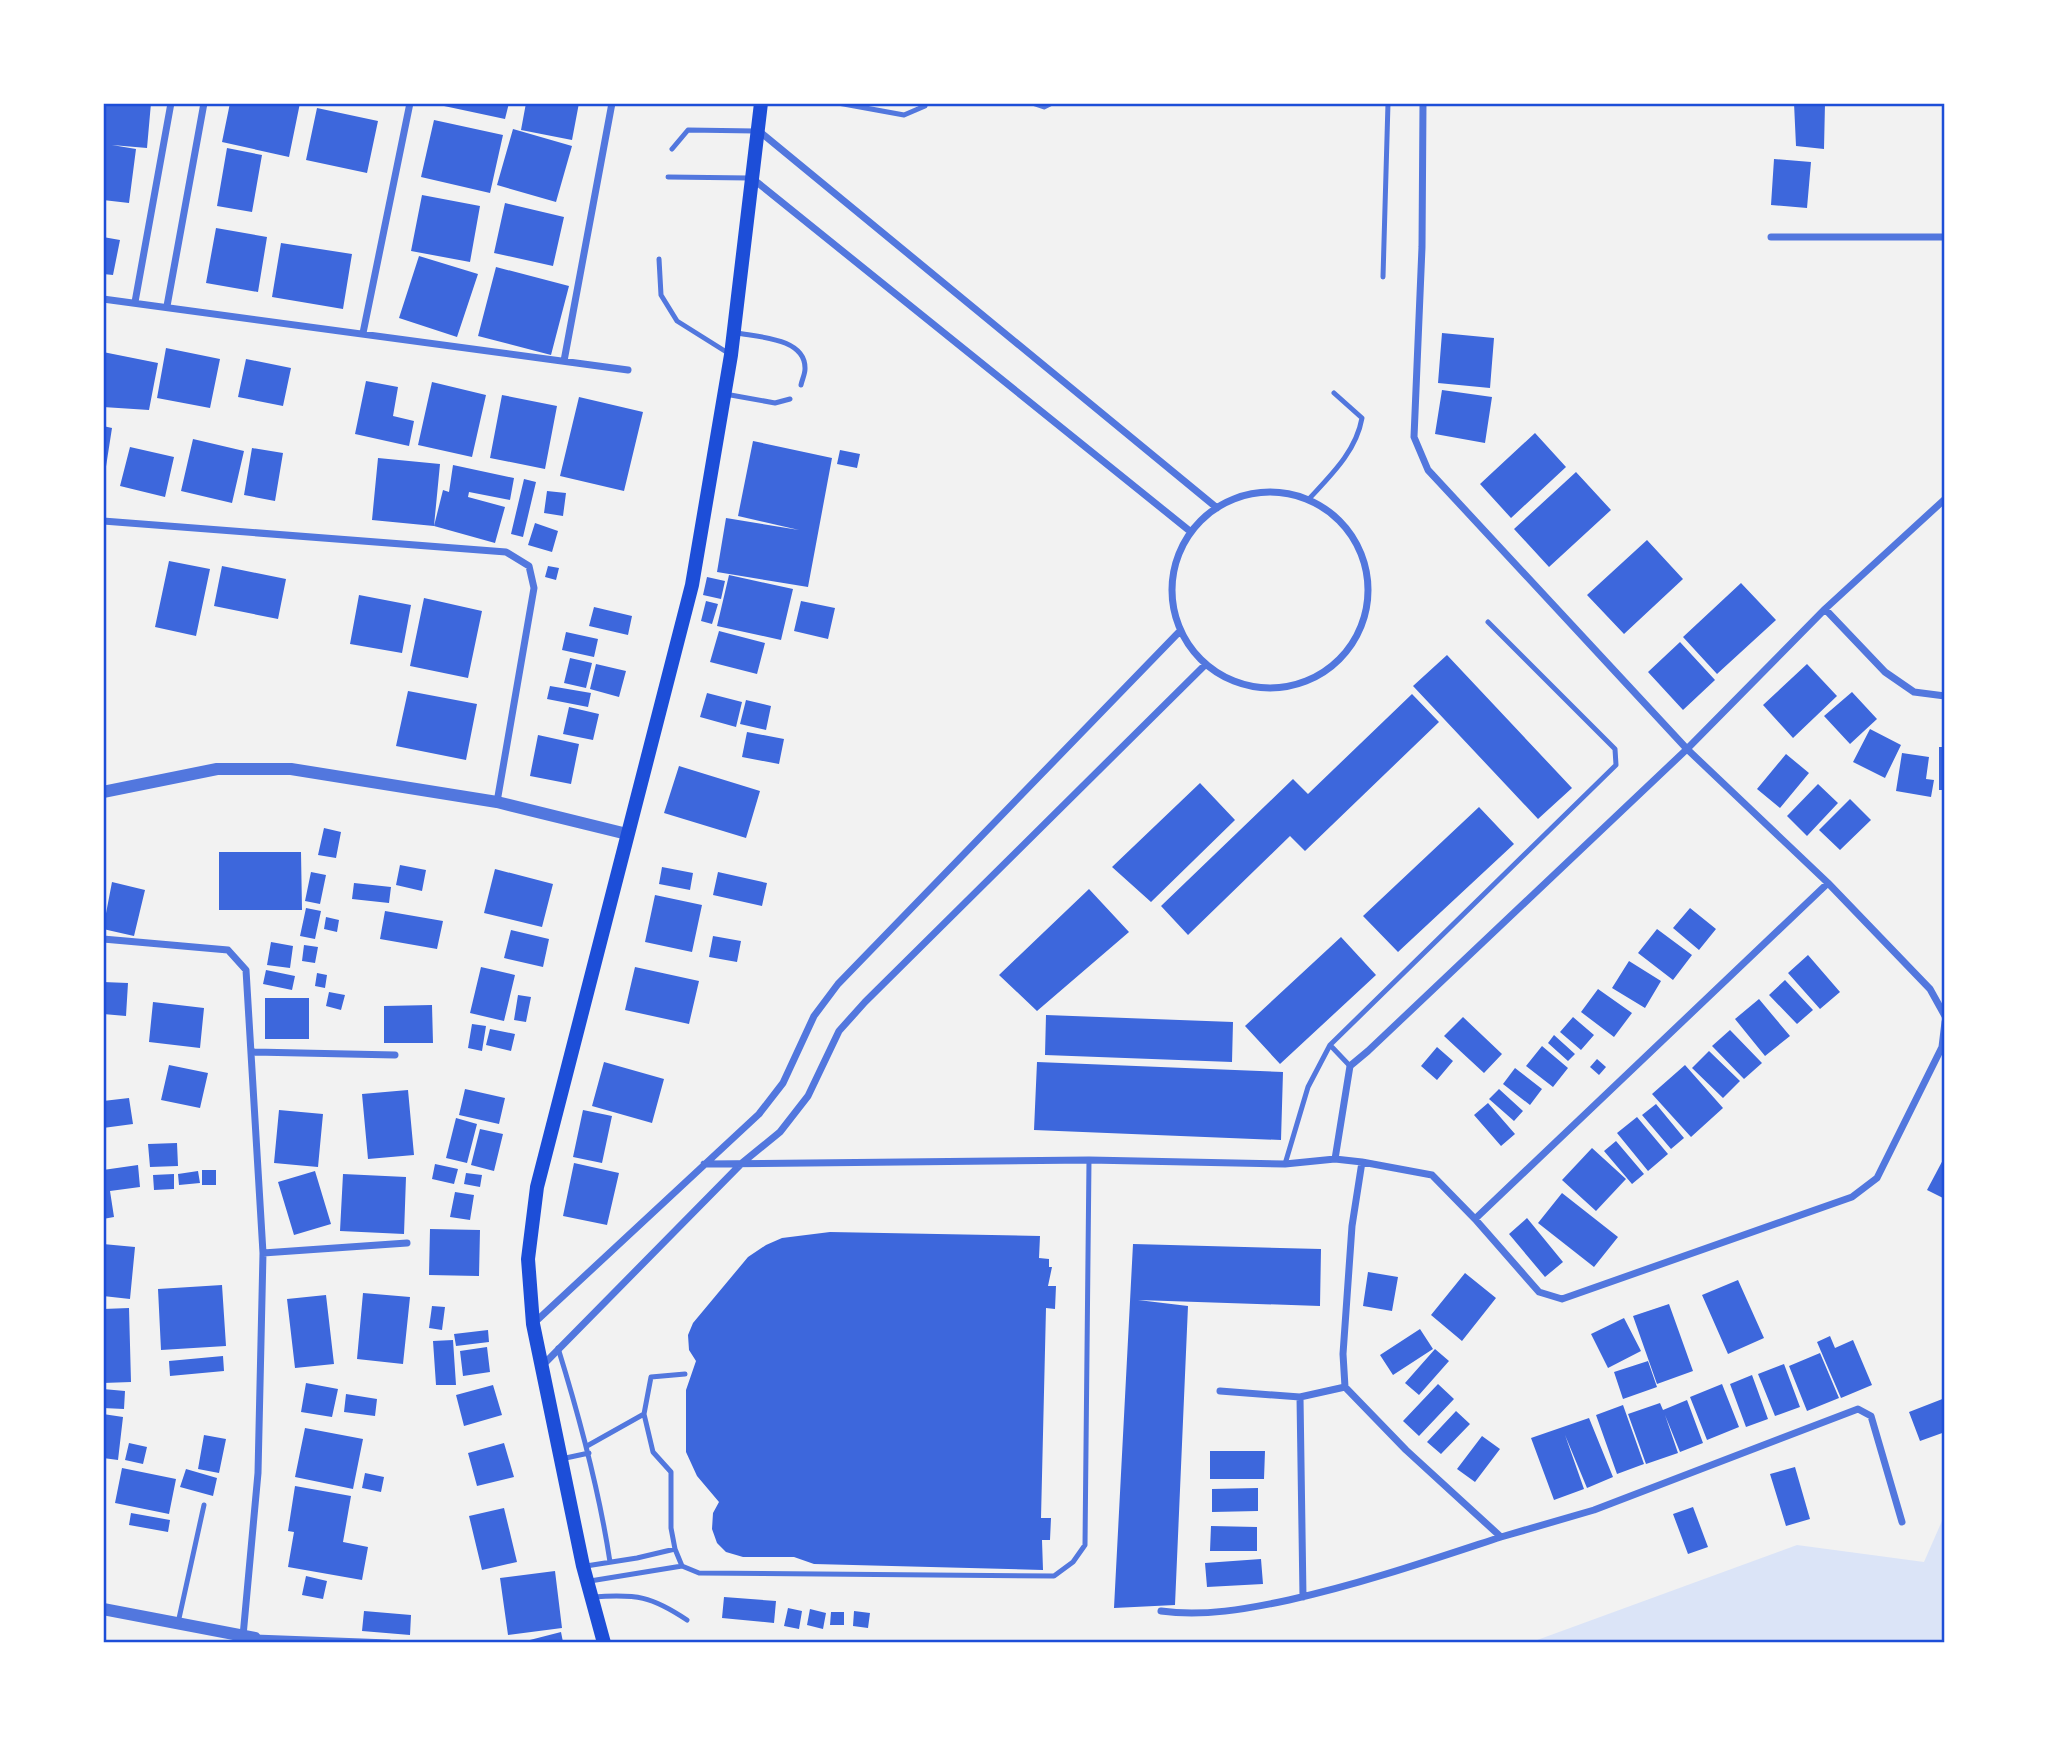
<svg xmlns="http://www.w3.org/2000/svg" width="2048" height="1746" viewBox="0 0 2048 1746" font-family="Jost,sans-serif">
<rect width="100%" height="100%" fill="#f2f2f2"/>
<path fill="#dbe4f7" d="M1945,1514v129h-416l268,-98 127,17z"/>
<path fill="#3d67dc" d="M103,103h48l-4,45 -35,-3 24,4 -7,54 -26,-3z
M230,103h70l-11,54 -67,-15z
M444,103h65l-4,16 -61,-13z
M526,103h53l-7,37 -51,-10z
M1794,103h31l-1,46 -28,-3z
M317,108l61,13 -11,52 -61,-13z
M434,120l69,15 -13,58 -69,-16z
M513,129l59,17 -16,56 -59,-17z
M227,148l35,7 -10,57 -35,-6z
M1774,159l37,3 -4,46 -36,-3z
M422,195l58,11 -10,56 -59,-11z
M505,203l59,14 -11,49 -59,-13z
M216,228l51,9 -9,55 -52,-9z
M103,237l17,3 -7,35 -10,-1z
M281,243l71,11 -9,55 -71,-12z
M419,256l59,18 -21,63 -58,-19z
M496,267l73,19 -18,69 -73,-19z
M1442,333l52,5 -4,50 -52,-5z
M166,348l54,11 -10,49 -53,-10z
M103,352l55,11 -9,47 -46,-3z
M246,359l45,9 -8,38 -45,-9z
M366,381l32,6 -5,29 21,5 -5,25 -54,-12z
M432,382l54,13 -14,62 -54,-12z
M1442,390l50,7 -7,46 -50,-9z
M502,395l55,11 -12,63 -55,-11z
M579,397l64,15 -19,79 -64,-15z
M103,426l9,2 -7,45h-2z
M1535,433l31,34 -55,51 -31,-34z
M193,439l51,12 -12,52 -51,-12z
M753,441l79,17 -24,129 -91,-15 9,-54 73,12 -61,-14z
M130,447l44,10 -9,40 -45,-11z
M252,448l31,5 -8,48 -31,-6z
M840,450l20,4 -3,14 -20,-4z
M378,458l62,6 -6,62 9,-36 6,2 4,-27 61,13 -4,22 -41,-8 -1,5 37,10 -10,36 -61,-17 -62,-6z
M1576,472l35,38 -62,57 -35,-38z
M524,479l12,3 -13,55 -12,-3z
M547,491l19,2 -3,23 -19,-3z
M535,523l23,8 -6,21 -24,-7z
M1647,540l36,39 -59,55 -37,-39z
M169,561l41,8 -14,67 -41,-9z
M222,566l64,13 -8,40 -64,-13z
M548,566l11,2 -3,12 -11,-3z
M729,575l64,14 -12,51 -64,-14z
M707,577l18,4 -4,18 -18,-4z
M1741,583l35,37 -59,54 -34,-37z
M359,595l52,10 -9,48 -52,-9z
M424,598l58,13 -14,67 -58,-12z
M706,601l12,3 -6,20 -11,-3z
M801,601l34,7 -7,31 -34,-8z
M594,607l38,9 -4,19 -39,-9z
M719,631l46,12 -8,31 -47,-12z
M566,632l32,7 -4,18 -32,-7z
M1680,642l35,38 -32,30 -35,-38z
M1447,655l125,133 -34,31 -125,-133z
M570,658l22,5 -6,25 -22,-5z
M596,664l30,7 -7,26 -29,-8z
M1807,664l30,32 -44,42 -30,-33z
M550,686l41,7 -3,14 -41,-8z
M408,691l69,13 -11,56 -70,-14z
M1852,692l25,27 -27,25 -26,-28z
M707,693l35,9 -6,25 -36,-10z
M1412,694l27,28 -134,129 -15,-15 -102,99 -27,-29 132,-127 15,15z
M746,700l25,6 -5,24 -26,-6z
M569,707l30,7 -6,26 -30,-6z
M1870,729l31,16 -16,33 -32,-16z
M747,732l37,7 -5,25 -37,-7z
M538,735l41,9 -8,40 -41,-8z
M1939,747h6v43h-6z
M1902,753l27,4 -3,22 8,1 -3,17 -35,-6z
M1786,754l23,19 -29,35 -23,-19z
M679,766l81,25 -14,47 -82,-25z
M1200,783l35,37 -84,82 -39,-35z
M1818,784l20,19 -31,33 -20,-20z
M1850,799l21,21 -31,30 -21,-20z
M1479,807l35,37 -116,108 -35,-36z
M324,828l17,4 -5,26 -18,-3z
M219,852h82l1,58h-83z
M400,865l26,5 -4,21 -26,-6z
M662,867l31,6 -3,17 -31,-6z
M495,869l58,15 -11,43 -58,-14z
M311,872l15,3 -6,29 -15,-3z
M718,872l49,11 -5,23 -49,-11z
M112,882l33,8 -11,46 -31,-7z
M354,883l37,4 -2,16 -37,-4z
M1089,889l40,43 -92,79 -38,-36z
M655,895l47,10 -10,47 -47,-10z
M306,908l15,3 -6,28 -15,-3z
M1690,908l26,21 -17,21 -26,-22z
M385,911l58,10 -6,28 -57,-10z
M326,917l13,3 -2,12 -13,-3z
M1657,929l35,26 -19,25 -35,-27z
M511,930l38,9 -6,28 -39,-9z
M713,936l28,5 -4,21 -28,-5z
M1341,937l35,38 -96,89 -35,-38z
M271,942l22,4 -3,22 -23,-3z
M304,945l14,2 -3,16 -13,-2z
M1808,955l32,37 -20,17 -32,-36z
M1629,961l32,20 -16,27 -33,-20z
M481,967l34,8 -11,46 -34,-8z
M635,967l64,14 -10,43 -64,-14z
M266,970l29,6 -3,14 -29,-6z
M317,973l10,2 -2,13 -10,-2z
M1785,980l28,30 -16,14 -28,-29z
M103,982l25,1 -2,33 -23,-2z
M1598,989l34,24 -18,24 -33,-25z
M329,992l16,3 -4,15 -15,-4z
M518,995l13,2 -5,25 -12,-2z
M265,998h44v41h-44z
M1759,999l31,37 -25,20 -30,-37z
M153,1002l51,6 -4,40 -51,-6z
M432,1005l1,38h-49v-37z
M1046,1015l187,7 -1,40 -187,-7z
M1463,1017l39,37 -18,19 -40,-37z
M1573,1017l21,18 -13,15 -21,-18z
M472,1024l14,2 -4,25 -14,-3z
M490,1029l25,5 -4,17 -25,-6z
M1730,1030l32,33 -18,16 -32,-33z
M1554,1035l21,19 -7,7 -20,-18z
M1542,1046l26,22 -15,19 -27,-21z
M1437,1047l16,14 -16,19 -16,-14z
M1709,1051l31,30 -17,17 -31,-30z
M1597,1059l9,8 -7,8 -9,-8z
M604,1062l60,17 -12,44 -60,-17z
M1037,1062l246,10 -2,68 -247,-10z
M169,1065l39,8 -8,35 -39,-8z
M1685,1065l38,43 -32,29 -39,-43z
M1515,1068l27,21 -12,16 -27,-21z
M465,1089l40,9 -6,26 -40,-9z
M1499,1089l24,22 -9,10 -25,-22z
M408,1090l6,65 -46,4 -6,-65z
M129,1098l4,26 -30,4v-27z
M1488,1103l27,31 -14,12 -27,-31z
M1656,1104l28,34 -13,11 -29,-34z
M279,1110l44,4 -5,53 -44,-4z
M583,1110l29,6 -10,47 -29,-6z
M1637,1117l31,37 -20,17 -31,-38z
M456,1118l21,6 -10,39 -21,-5z
M480,1129l23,5 -9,37 -23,-6z
M1616,1141l28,33 -12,10 -28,-33z
M177,1143l1,23 -28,1 -2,-23z
M1592,1148l34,31 -30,32 -34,-31z
M1945,1156v43l-18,-9z
M574,1163l45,10 -12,52 -44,-9z
M435,1164l23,5 -4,15 -22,-5z
M138,1165l2,22 -30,4 4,26 -11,2v-49z
M202,1170h14v15h-14z
M198,1171l2,12 -21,2 -1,-11z
M315,1171l16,53 -37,11 -16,-53z
M466,1173l16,2 -2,12 -16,-3z
M174,1174v15l-20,1 -1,-15z
M343,1174l63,3 -2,57 -64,-3z
M455,1192l19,3 -4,25 -20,-3z
M1562,1193l56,44 -24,30 -56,-44z
M1527,1218l36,44 -18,15 -36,-43z
M430,1229l50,1 -1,46 -50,-1z
M830,1232l210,4 -1,22 10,1v8h3l-4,19h8l-1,23 -9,-1 -5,210h10l-1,22h-8l1,30 -229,-6 -20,-7h-51l-17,-5 -9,-9 -5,-14 1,-16 6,-11 -22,-26 -11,-24v-62l10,-29 -7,-11 -1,-15 5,-12 55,-66 18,-12 16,-7z
M103,1244l32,3 -5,52 -27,-3z
M1133,1244l188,5 -1,57 -182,-6 50,6 -13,299 -61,3z
M1368,1272l30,5 -6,34 -29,-5z
M1465,1273l31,25 -34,43 -31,-26z
M1738,1280l26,58 -36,16 -26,-59z
M222,1285l4,61 -65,4 -3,-61z
M363,1293l47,4 -7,67 -46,-5z
M326,1295l8,69 -39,4 -8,-69z
M1669,1304l24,67 -36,13 -24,-68z
M432,1306l13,1 -3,23 -13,-2z
M129,1308l2,74 -28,1v-74z
M1624,1318l17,33 -33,17 -17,-34z
M1420,1329l13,20 -40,26 -13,-20z
M488,1330l1,12 -33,4 -2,-12z
M1830,1336l5,12 18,-8 19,45 -31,13 -24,-56z
M453,1340l3,45h-20l-3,-44z
M487,1347l3,25 -27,4 -3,-25z
M1435,1349l14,12 -30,34 -14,-12z
M1820,1353l19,45 -32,13 -18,-45z
M223,1356l1,15 -54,5 -1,-15z
M1648,1361l9,26 -34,12 -9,-27z
M1784,1364l16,43 -25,9 -17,-42z
M1752,1375l16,44 -22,8 -16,-43z
M306,1383l32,6 -6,28 -31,-5z
M1438,1384l16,15 -35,37 -16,-15z
M1722,1384l17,43 -32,13 -17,-43z
M493,1385l9,30 -38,11 -8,-31z
M103,1389l22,2 -1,18 -21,-1z
M346,1394l31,5 -2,17 -31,-4z
M1945,1398v34l-25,9 -11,-29z
M1687,1400l16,43 -23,9 -15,-37 13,38 -32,11 -18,-50 32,-11 3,7z
M1623,1405l21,59 -27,10 -21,-59z
M1456,1411l14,13 -29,30 -14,-12z
M103,1414l20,3 -5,43 -15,-2z
M1589,1418l24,59 -26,11 -22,-53 19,54 -30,11 -23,-62z
M305,1428l58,11 -10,50 -58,-12z
M204,1435l22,4 -7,34 -21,-4z
M1482,1436l18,13 -25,33 -18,-13z
M129,1443l18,4 -4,17 -18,-4z
M504,1443l10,34 -37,9 -9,-33z
M1210,1451h55l-1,28h-54z
M1795,1467l15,52 -24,7 -16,-52z
M122,1468l54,11 -7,35 -54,-11z
M186,1469l31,9 -4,18 -33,-9z
M365,1473l19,4 -3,15 -19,-4z
M295,1486l56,10 -8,46 25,5 -6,33 -74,-13 6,-35 -6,-1z
M1258,1488v23l-46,1v-23z
M1693,1507l15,40 -20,7 -15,-40z
M504,1508l13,54 -35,8 -13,-54z
M131,1513l39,7 -2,12 -39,-7z
M1211,1526l46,1v24h-47z
M1261,1559l2,25 -56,3 -2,-24z
M555,1571l7,57 -54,7 -8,-57z
M306,1576l21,5 -4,18 -21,-4z
M724,1597l52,4 -2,22 -52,-5z
M788,1608l14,3 -3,18 -15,-3z
M810,1609l16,4 -3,16 -16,-4z
M364,1611l47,4 -1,20 -48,-4z
M854,1611l16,2 -2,15 -15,-2z
M831,1612h13v13h-14z
M561,1632l2,10 -41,1v-1z"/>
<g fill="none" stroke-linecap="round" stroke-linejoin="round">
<path stroke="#5277de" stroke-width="5" d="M838,103l66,12 21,-9 1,-3
M1032,103l12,4 8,-4
M672,149l16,-19 67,1
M668,177l81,1
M659,259l2,36 16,26 51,32
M1383,277l5,-174
M737,333c21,4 69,5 68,36 0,5 -3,11 -4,16
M725,394l50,9 15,-4
M1308,500c22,-24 48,-48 54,-82l-28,-25
M1330,1045l20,21
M1285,1164l23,-77 22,-42 286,-280 -1,-16 -127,-127
M558,1348c22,71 41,141 52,214
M587,1446l57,-32
M561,1459l28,-6
M586,1566l51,-8 38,-9
M682,1566l-7,-17 -4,-21v-56l-18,-20 -9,-38 7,-37 34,-3
M590,1581l92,-15 17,7 355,3 19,-14 12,-17 4,-385
M593,1597c44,-3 58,-1 94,23
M178,1623l26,-118"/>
<path stroke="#5277de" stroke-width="7" d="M1423,103l-1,144 -8,190 14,33 259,279 141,134 102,106 15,27
M759,131l458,377
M753,179l438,353
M1771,237h174
M103,299l525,71
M135,302l36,-199
M167,306l37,-203
M363,333l47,-230
M564,361l48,-258
M1172 590a98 98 0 1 1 196 0a98 98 0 1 1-196 0Z
M103,521l403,31 23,14 5,22 -37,214
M1825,609l60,63 29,20 31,4
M103,939l125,11 18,20 17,283 -5,220 -15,163
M251,1052l144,3
M1335,1159l15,-93 18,-15 319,-302 138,-140 120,-110
M1362,1162l-10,64 -9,128 2,33 61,63 95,87 93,-27 264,-101 13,7 31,106
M704,1164l385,-4 196,4 50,-5 27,3 70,13 43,44 64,73 23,7 290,-102 25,-19 65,-131 3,-25
M1475,1219l353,-336
M263,1253l144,-10
M533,1324l226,-210 24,-31 31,-67 24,-32 342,-353
M543,1365l199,-202 38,-31 28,-36 31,-65 26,-29 341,-338
M1220,1391l80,6 45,-10
M1300,1397l3,200
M1161,1611c42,6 86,-2 128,-11 72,-16 142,-40 212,-63
M255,1638l134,5"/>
<path stroke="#5277de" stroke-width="12" d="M103,792l114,-23h74l206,33 130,32
M103,1609l152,29"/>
<path stroke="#1d4ed8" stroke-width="14" d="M604,1643l-21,-77 -50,-242 -5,-65 9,-72 155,-602 39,-230 30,-252"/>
</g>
<rect width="2048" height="1746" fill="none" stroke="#ffffff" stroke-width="210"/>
<rect x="105" y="105" width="1838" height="1536" fill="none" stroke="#1d4ed8" stroke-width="2.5"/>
</svg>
